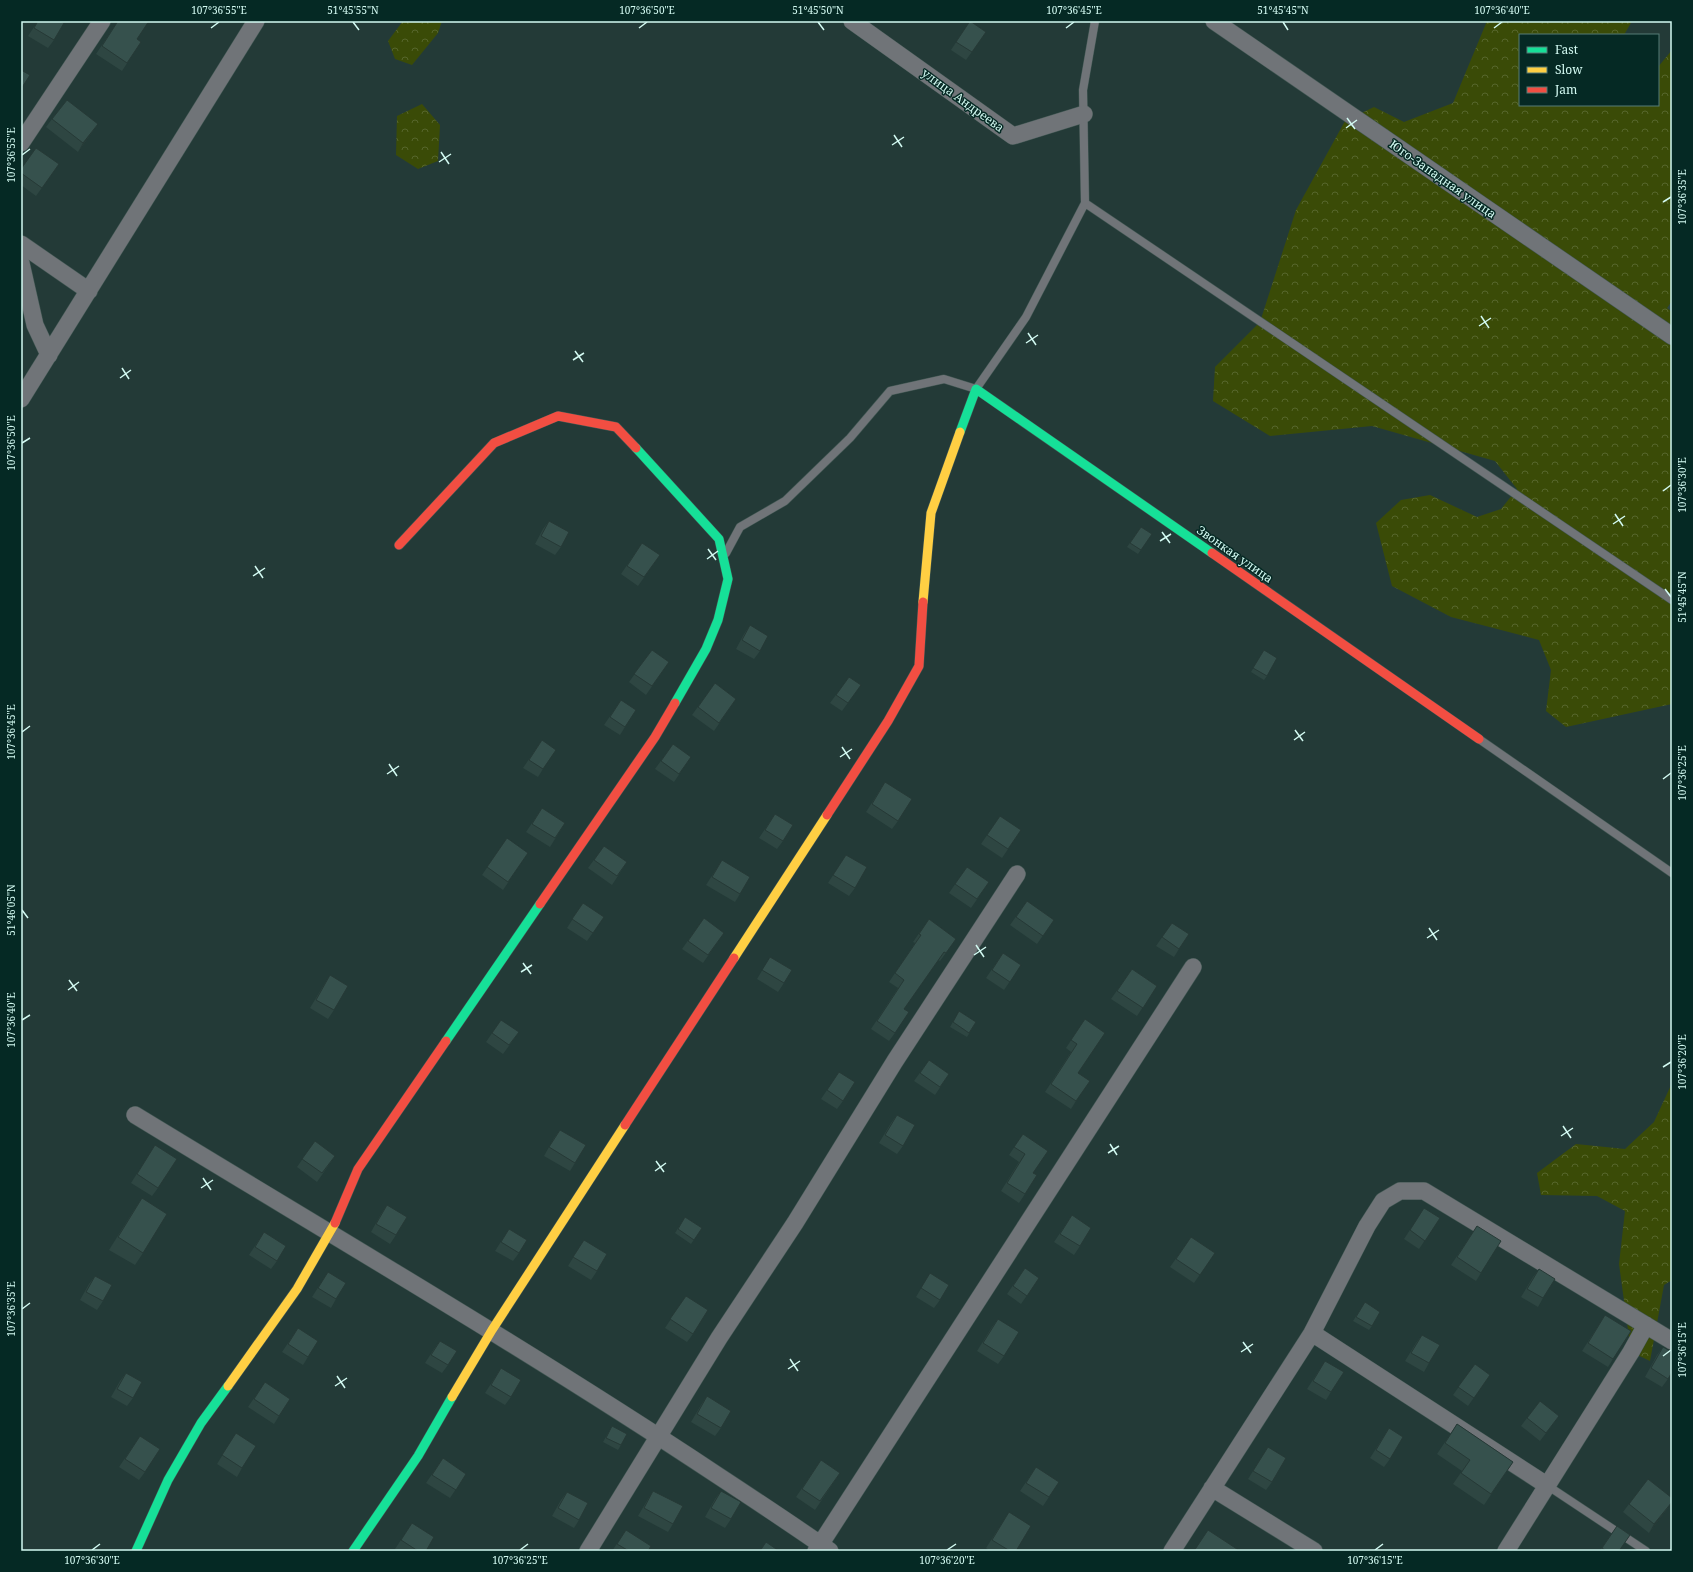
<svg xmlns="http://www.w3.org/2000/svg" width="1693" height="1572" viewBox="0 0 1693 1572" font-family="'Noto Serif',serif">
<defs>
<pattern id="forest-crowns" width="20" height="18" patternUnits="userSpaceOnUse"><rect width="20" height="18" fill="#3a4b07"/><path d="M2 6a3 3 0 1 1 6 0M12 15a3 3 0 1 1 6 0" fill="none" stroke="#56662c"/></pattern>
</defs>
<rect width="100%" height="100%" fill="#233a37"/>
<path fill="url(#forest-crowns)" d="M403,21h39l-4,12 -26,32 -17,-6 -7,-18z
M1487,21h145l-8,14h-104v70h138v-38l14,-17v654l-106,23 -20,-16 5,-41 -12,-30 -88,-23 -59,-31 -16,-63 25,-23 29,-5 47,22 24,-8 16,-20 -22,-28 -123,-35 -102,10 -57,-35 2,-34 45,-45 36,-112 49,-89 29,-14 30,15 49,-19z
M422,104l18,21 -2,36 -20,8 -22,-14 1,-39z
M1672,1083v197l-8,5 -14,76 -19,-9 -12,-88 6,-53 -28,-15 -56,-1 -4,-22 39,-29 49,5 29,-27z"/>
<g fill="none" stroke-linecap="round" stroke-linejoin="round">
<defs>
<path id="lane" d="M1085,203l587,397
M726,553l14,-26 45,-26 65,-63 40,-47 54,-12 32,10 50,-72 59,-114 -2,-113 12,-69
M1479,739l193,134
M1548,1486l98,65"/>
<path id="street" d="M852,21l161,115 71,-22
M1214,21l458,315
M21,143l81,-122
M21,244l68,47
M21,263l14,62 14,30
M21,399l235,-378
M135,1115c195,119 392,234 582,360 38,25 76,50 113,76
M1312,1333l236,153
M1212,1488l102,63
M588,1551l131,-213 76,-115 100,-162 122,-187
M816,1551l377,-584
M1172,1551l140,-218 55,-107 16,-25 17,-10h24l248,150
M1506,1551l125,-199 15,-27"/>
<path id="fast" d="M960,432l16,-43 236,164
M636,448l83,91 9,40 -10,41 -12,29 -31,54
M446,1041l94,-137
M136,1551l32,-71 33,-57 27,-37
M353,1551l65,-95 34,-59"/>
<path id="slow" d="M923,602l8,-89 29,-81
M734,958l93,-143
M228,1386l69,-97 38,-66
M452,1397l40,-67 133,-205"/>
<path id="jam" d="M399,545l95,-102 64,-27 58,11 20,21
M1212,553l267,186
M827,815l61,-94 31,-55 4,-64
M540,904l115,-167 20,-34
M625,1125l109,-167
M335,1223l23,-54 88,-128"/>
</defs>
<use href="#lane" stroke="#415753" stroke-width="9"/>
<use href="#street" stroke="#415753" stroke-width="18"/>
<use href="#fast" stroke="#415753" stroke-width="10"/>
<use href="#slow" stroke="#415753" stroke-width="10"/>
<use href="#jam" stroke="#415753" stroke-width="10"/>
<use href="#lane" stroke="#707478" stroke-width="8"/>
<use href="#street" stroke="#707478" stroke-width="17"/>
<use href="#fast" stroke="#16e098" stroke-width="9"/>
<use href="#slow" stroke="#ffcf43" stroke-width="9"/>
<use href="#jam" stroke="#f24e42" stroke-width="9"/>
</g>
<path fill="#2e4642" d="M38,21h22l-6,19 -6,8 -20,-12z
M118,21h31l-12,18 4,3 -19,29 -26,-17z
M970,21l16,11 -20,28 -15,-10z
M52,119l46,5 -20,28 -32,-25z
M59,164l-23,32 -15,-11v-16z
M1672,301v11l-5,-4z
M549,521l12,26 -6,8 -20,-11 8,-15z
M1141,527l11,7 -14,20 -11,-7z
M642,543l18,12 -22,31 -17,-12z
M750,625l10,26 -6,8 -18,-10 8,-15z
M652,650l17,12 -23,33 -17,-13z
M1264,650l3,26 -3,4 -13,-8z
M849,677l12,8 -19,26 -12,-8z
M715,683l21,16 -22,32 -22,-16z
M621,700l4,27 -5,8 -16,-10z
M542,740l1,29 -5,8 -15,-9z
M673,744l18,13 -17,25 -19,-13z
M885,782l13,39 -6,8 -26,-17z
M542,808l23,15 -15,24 -24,-15z
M775,814l8,27 -6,8 -18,-11z
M1000,816l21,14 -19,28 -21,-14z
M507,838l21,15 -25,37 -21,-15z
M604,846l23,16 -15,23 -24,-17z
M846,855l9,33 -6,8 -21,-13z
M722,860l18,34 -5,8 -29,-17z
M967,867l22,15 -18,26 -22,-15z
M1027,901l27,19 -17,24 -27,-19z
M583,903l21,14 -17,24 -20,-13z
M704,918l20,15 -21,30 -21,-14z
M929,919l27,20 -16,22 -2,-1 -34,49 -9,24 -6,8 -18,-12 27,-41 -9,-6 26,-39 -2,-1z
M1172,923l7,26 -5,8 -18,-11z
M1003,953l18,12 -17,25 -18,-12z
M770,957l14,26 -6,9 -21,-13z
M1132,969l25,17 -20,30 -26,-17z
M330,975l4,35 -6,9 -18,-11 15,-25z
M959,1011l17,11 -9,15 -17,-10z
M1085,1019l-7,54 -2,28 -5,8 -26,-17 26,-40 -5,-4z
M501,1020l18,12 -16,22 -17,-12z
M929,1060l20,14 -14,21 -21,-14z
M839,1072l4,29 -6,8 -16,-10z
M897,1115l6,31 -6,8 -18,-11 12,-20z
M560,1130l15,33 -5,8 -26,-15 10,-18z
M1023,1134l10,39 -8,21 -6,9 -18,-12 18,-29 -10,-7z
M315,1141l20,15 -18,26 -20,-15z
M155,1145l3,43 -6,8 -21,-13z
M142,1198l1,55 -8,12 -26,-15 25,-40z
M387,1205l9,30 -6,9 -19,-12 10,-18z
M1072,1215l8,31 -6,9 -20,-13z
M1419,1216l21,2 -21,31 -15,-10z
M685,1217l17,11 -11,16 -16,-11z
M1477,1226l4,47 -5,8 -25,-16z
M509,1229l10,24 -6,8 -18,-10z
M264,1232l13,29 -6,8 -22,-14z
M1191,1237l24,16 -21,30 -24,-16z
M584,1240l13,31 -6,9 -23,-14z
M1025,1268l14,10 -18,26 -14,-10z
M1539,1269l4,29 -5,9 -17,-10 12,-20z
M328,1272l8,27 -5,9 -19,-11z
M930,1273l10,27 -6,8 -18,-11z
M95,1276l8,25 -6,9 -17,-10 9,-16z
M686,1296l7,38 -6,8 -22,-14z
M1365,1302l7,24 -3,4 -16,-9z
M1605,1315l8,44 -5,8 -26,-16z
M998,1319l6,37 -6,8 -21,-13 15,-24z
M298,1328l10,29 -5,8 -21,-13z
M1422,1335l7,28 -5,9 -19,-11 11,-18z
M440,1341l8,24 -6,8 -17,-10 9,-14z
M1663,1347l5,32 -6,8 -17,-10 12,-22z
M1325,1361l6,31 -5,8 -19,-11z
M1475,1364l15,11 -22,31 -15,-11z
M501,1368l10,29 -6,8 -20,-12z
M126,1373l7,25 -6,8 -16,-9 9,-16z
M265,1382l14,34 -5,8 -26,-17z
M707,1396l14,32 -6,8 -24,-14 10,-17z
M1559,1416l-19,25 -19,-15 6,-8z
M1457,1424l56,38 -29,43 -31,-21 9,-13 -25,-17z
M612,1426l9,19 -3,5 -15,-8z
M1389,1428l1,31 -6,8 -14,-9z
M236,1433l6,35 -5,9 -20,-13z
M140,1436l5,36 -6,8 -20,-13z
M1268,1447l4,35 -6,8 -18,-11z
M443,1458l23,16 -16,24 -24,-15z
M821,1460l19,13 -25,37 -19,-13z
M1036,1467l13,30 -6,9 -23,-15z
M653,1491l20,33 -5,8 -30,-16 10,-17z
M721,1491l10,28 -6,9 -20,-11 10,-18z
M567,1492l12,28 -5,8 -22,-12 9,-16z
M1629,1504l39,4 -19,25 -26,-21z
M1009,1512l7,39h-26l-4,-3z
M412,1523l14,28h-27l-4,-2z
M626,1530l22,21h-36z
M1611,1534l8,17h-19z"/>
<path fill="#263936" d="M98,124l-6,8 -14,20 5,-9z
M1672,1503l-4,5 -19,25 5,-9z"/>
<path fill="#36514d" stroke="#263936" d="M38,21h22l4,2 -10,17 -20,-12z
M118,21h31l-12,18 4,3 -14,21 -25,-17z
M970,21l16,11 -14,20 -16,-10z
M21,70l9,5 -9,14z
M67,100l31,24 -15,19 -31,-24z
M36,148l23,16 -17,24 -21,-15v-4z
M549,521l20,11 -8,15 -20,-11z
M1141,527l11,7 -11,16 -11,-7z
M642,543l18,12 -16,22 -17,-11z
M750,625l18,11 -8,15 -18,-11z
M652,650l17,12 -17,24 -18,-12z
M1264,650l13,8 -10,18 -14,-8z
M849,677l12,8 -13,18 -12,-8z
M715,683l21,16 -17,24 -21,-16z
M621,700l15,10 -11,17 -15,-10z
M542,740l14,10 -13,19 -14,-9z
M673,744l18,13 -12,17 -18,-13z
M885,782l27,17 -14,22 -26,-17z
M542,808l23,15 -10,15 -23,-14z
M775,814l18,11 -10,16 -18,-11z
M1000,816l21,14 -13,19 -21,-14z
M507,838l21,15 -20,29 -21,-15z
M604,846l23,16 -10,14 -23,-16z
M846,855l21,12 -12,21 -22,-13z
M722,860l28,17 -10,17 -28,-17z
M967,867l22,15 -12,17 -22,-15z
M1027,901l27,19 -11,16 -27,-19z
M583,903l21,14 -11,16 -21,-14z
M704,918l20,15 -16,22 -20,-14z
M929,919l27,20 -10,14 -2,-1 -40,57 5,3 -14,21 -18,-12 27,-41 -9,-7 26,-38 -2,-1z
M1172,923l17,11 -10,15 -17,-12z
M1003,953l18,12 -11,17 -18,-12z
M770,957l22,13 -8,13 -22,-13z
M1132,969l25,17 -14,22 -26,-17z
M330,975l18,11 -14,24 -18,-10z
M959,1011l17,11 -7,11 -16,-11z
M1085,1019l20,14 -27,40 12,8 -14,20 -25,-17 26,-40 -6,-4z
M501,1020l18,12 -10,13 -17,-12z
M929,1060l20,14 -9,13 -20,-14z
M839,1072l16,10 -12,19 -16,-11z
M897,1115l18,10 -12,21 -18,-11z
M560,1130l26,15 -11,18 -26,-16z
M1023,1134l25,17 -15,22 4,2 -12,19 -18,-11 18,-29 -11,-7z
M315,1141l20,15 -13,17 -20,-14z
M155,1145l22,14 -19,29 -21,-14z
M142,1198l25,16 -24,39 -25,-16z
M387,1205l20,12 -11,18 -20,-11z
M1424,1208l16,10 -15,23 -15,-11z
M1072,1215l19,13 -11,18 -20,-12z
M685,1217l17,11 -8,12 -16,-11z
M1477,1226l24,15 -20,32 -24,-16z
M509,1229l18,11 -8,13 -18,-11z
M264,1232l22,14 -9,15 -22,-14z
M1191,1237l24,16 -15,22 -24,-16z
M584,1240l23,14 -10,17 -24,-14z
M1025,1268l14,10 -12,18 -14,-10z
M1539,1269l16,10 -12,19 -16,-9z
M328,1272l18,11 -10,16 -18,-11z
M930,1273l19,12 -9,15 -19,-12z
M95,1276l17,9 -9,16 -17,-9z
M686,1296l22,14 -15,24 -23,-15z
M1365,1302l15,10 -8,14 -16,-9z
M1605,1315l26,16 -18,28 -25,-16z
M998,1319l21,13 -15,24 -21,-13z
M298,1328l20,13 -10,16 -20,-13z
M1422,1335l18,10 -11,18 -18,-10z
M440,1341l17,10 -9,14 -17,-10z
M1663,1347l9,5v20l-4,7 -17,-11z
M1325,1361l19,11 -13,20 -18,-11z
M1475,1364l15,11 -16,23 -16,-11z
M501,1368l20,12 -10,17 -20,-12z
M126,1373l16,9 -9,16 -16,-9z
M265,1382l25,17 -11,17 -25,-17z
M707,1396l24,15 -10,17 -24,-14z
M1540,1401l19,15 -13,17 -19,-15z
M1457,1424l56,38 -22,32 -30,-21 9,-13 -25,-17z
M612,1426l15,8 -6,11 -15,-7z
M1389,1428l14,9 -13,22 -14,-9z
M236,1433l20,13 -14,22 -20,-13z
M140,1436l20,13 -15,23 -20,-13z
M1268,1447l18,11 -14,24 -19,-11z
M443,1458l23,16 -10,16 -24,-15z
M821,1460l19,13 -20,28 -18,-12z
M1036,1467l23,15 -10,15 -23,-14z
M1648,1479l24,19v4l-18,22 -25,-20z
M653,1491l30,15 -10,18 -29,-16z
M721,1491l20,11 -10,17 -20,-11z
M567,1492l21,11 -9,17 -21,-12z
M1009,1512l22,14 -15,25h-6l-18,-11z
M412,1523l22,14 -8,14h-8l-17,-11z
M1617,1526l13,9 -11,16h-13l-4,-3z
M626,1530l25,16 -3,5h-19l-12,-7z
M1208,1530l32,21h-46z
M766,1542l13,9h-19z"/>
<path fill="none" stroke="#d3faf2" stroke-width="1.5" d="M353,22l6,8M818,22l6,8M1283,22l5,8M211,28l8,-6M639,28l8,-6M1066,28l8,-6M1494,28l8,-6M1347,118l8,11M1346,128l11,-8M894,135l8,12M892,145l12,-8M441,152l8,12M22,155l8,-6M439,162l12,-8M1663,202l8,-5M1481,316l8,12M1479,326l12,-8M1028,333l8,12M1026,343l12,-8M575,351l8,11M573,360l11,-7M122,368l7,11M120,378l11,-8M22,443l8,-5M1663,491l8,-6M1615,514l8,12M1613,524l12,-8M1162,532l8,11M1160,541l11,-7M708,549l8,11M707,559l11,-8M255,566l8,12M253,576l12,-8M1665,589l6,8M1295,730l8,11M22,732l8,-6M1294,740l11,-8M842,747l8,12M840,757l12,-8M389,764l8,12M387,774l12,-8M1663,779l8,-6M22,910l6,8M1429,928l8,12M1427,938l12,-8M976,945l8,12M974,955l12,-8M523,963l8,11M521,972l11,-7M69,980l8,11M68,990l11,-8M22,1020l8,-5M1663,1067l8,-5M1563,1126l8,12M1561,1136l12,-8M1110,1144l7,11M1108,1153l11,-7M656,1161l8,11M655,1171l11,-8M203,1178l8,12M201,1188l12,-8M22,1309l8,-6M1243,1342l8,11M1241,1352l12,-8M1663,1356l8,-6M790,1359l8,12M788,1369l12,-8M337,1376l8,12M335,1386l12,-8M92,1550l8,-6M520,1550l8,-6M947,1550l9,-6M1375,1550l8,-6"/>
<g text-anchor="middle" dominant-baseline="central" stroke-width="3" stroke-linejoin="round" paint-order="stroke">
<g font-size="12" fill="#d3faf2" stroke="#052924">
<text transform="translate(963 100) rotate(36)">улица Андреева</text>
<text transform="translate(1443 179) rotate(35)">Юго-Западная улица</text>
<text transform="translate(1235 554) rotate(35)">Звонкая улица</text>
</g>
</g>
<rect width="1693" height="1572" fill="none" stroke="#052924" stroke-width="44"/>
<rect x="1519" y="34" width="140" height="72" fill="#052924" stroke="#577d76"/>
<rect x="1527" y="47" width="20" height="6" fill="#16e098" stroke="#577d76"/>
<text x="1555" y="54" font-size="12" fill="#d3faf2">Fast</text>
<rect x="1527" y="67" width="20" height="6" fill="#ffcf43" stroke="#577d76"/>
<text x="1555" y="74" font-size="12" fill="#d3faf2">Slow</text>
<rect x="1527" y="87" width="20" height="6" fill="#f24e42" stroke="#577d76"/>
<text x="1555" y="94" font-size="12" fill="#d3faf2">Jam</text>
<rect x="22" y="22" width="1649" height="1528" fill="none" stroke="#d3faf2" stroke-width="1.5"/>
<g font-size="10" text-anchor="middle" fill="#d3faf2">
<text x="219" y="14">107°36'55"E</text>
<text x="353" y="14">51°45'55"N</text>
<text x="647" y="14">107°36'50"E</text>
<text x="818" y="14">51°45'50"N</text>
<text x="1074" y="14">107°36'45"E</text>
<text x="1283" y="14">51°45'45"N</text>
<text x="1502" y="14">107°36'40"E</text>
<text transform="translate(11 155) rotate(-90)" y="4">107°36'55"E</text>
<text transform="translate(1682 197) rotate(-90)" y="4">107°36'35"E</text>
<text transform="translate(11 443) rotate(-90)" y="4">107°36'50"E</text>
<text transform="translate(1682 485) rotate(-90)" y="4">107°36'30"E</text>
<text transform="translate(1682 597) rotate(-90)" y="4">51°45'45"N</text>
<text transform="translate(11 732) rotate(-90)" y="4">107°36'45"E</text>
<text transform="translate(1682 773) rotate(-90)" y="4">107°36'25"E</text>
<text transform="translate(11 910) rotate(-90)" y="4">51°46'05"N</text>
<text transform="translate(11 1020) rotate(-90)" y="4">107°36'40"E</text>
<text transform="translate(1682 1062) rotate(-90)" y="4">107°36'20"E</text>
<text transform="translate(11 1309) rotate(-90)" y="4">107°36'35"E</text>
<text transform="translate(1682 1350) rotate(-90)" y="4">107°36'15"E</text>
<text x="92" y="1564">107°36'30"E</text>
<text x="520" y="1564">107°36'25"E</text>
<text x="947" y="1564">107°36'20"E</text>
<text x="1375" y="1564">107°36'15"E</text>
</g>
</svg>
